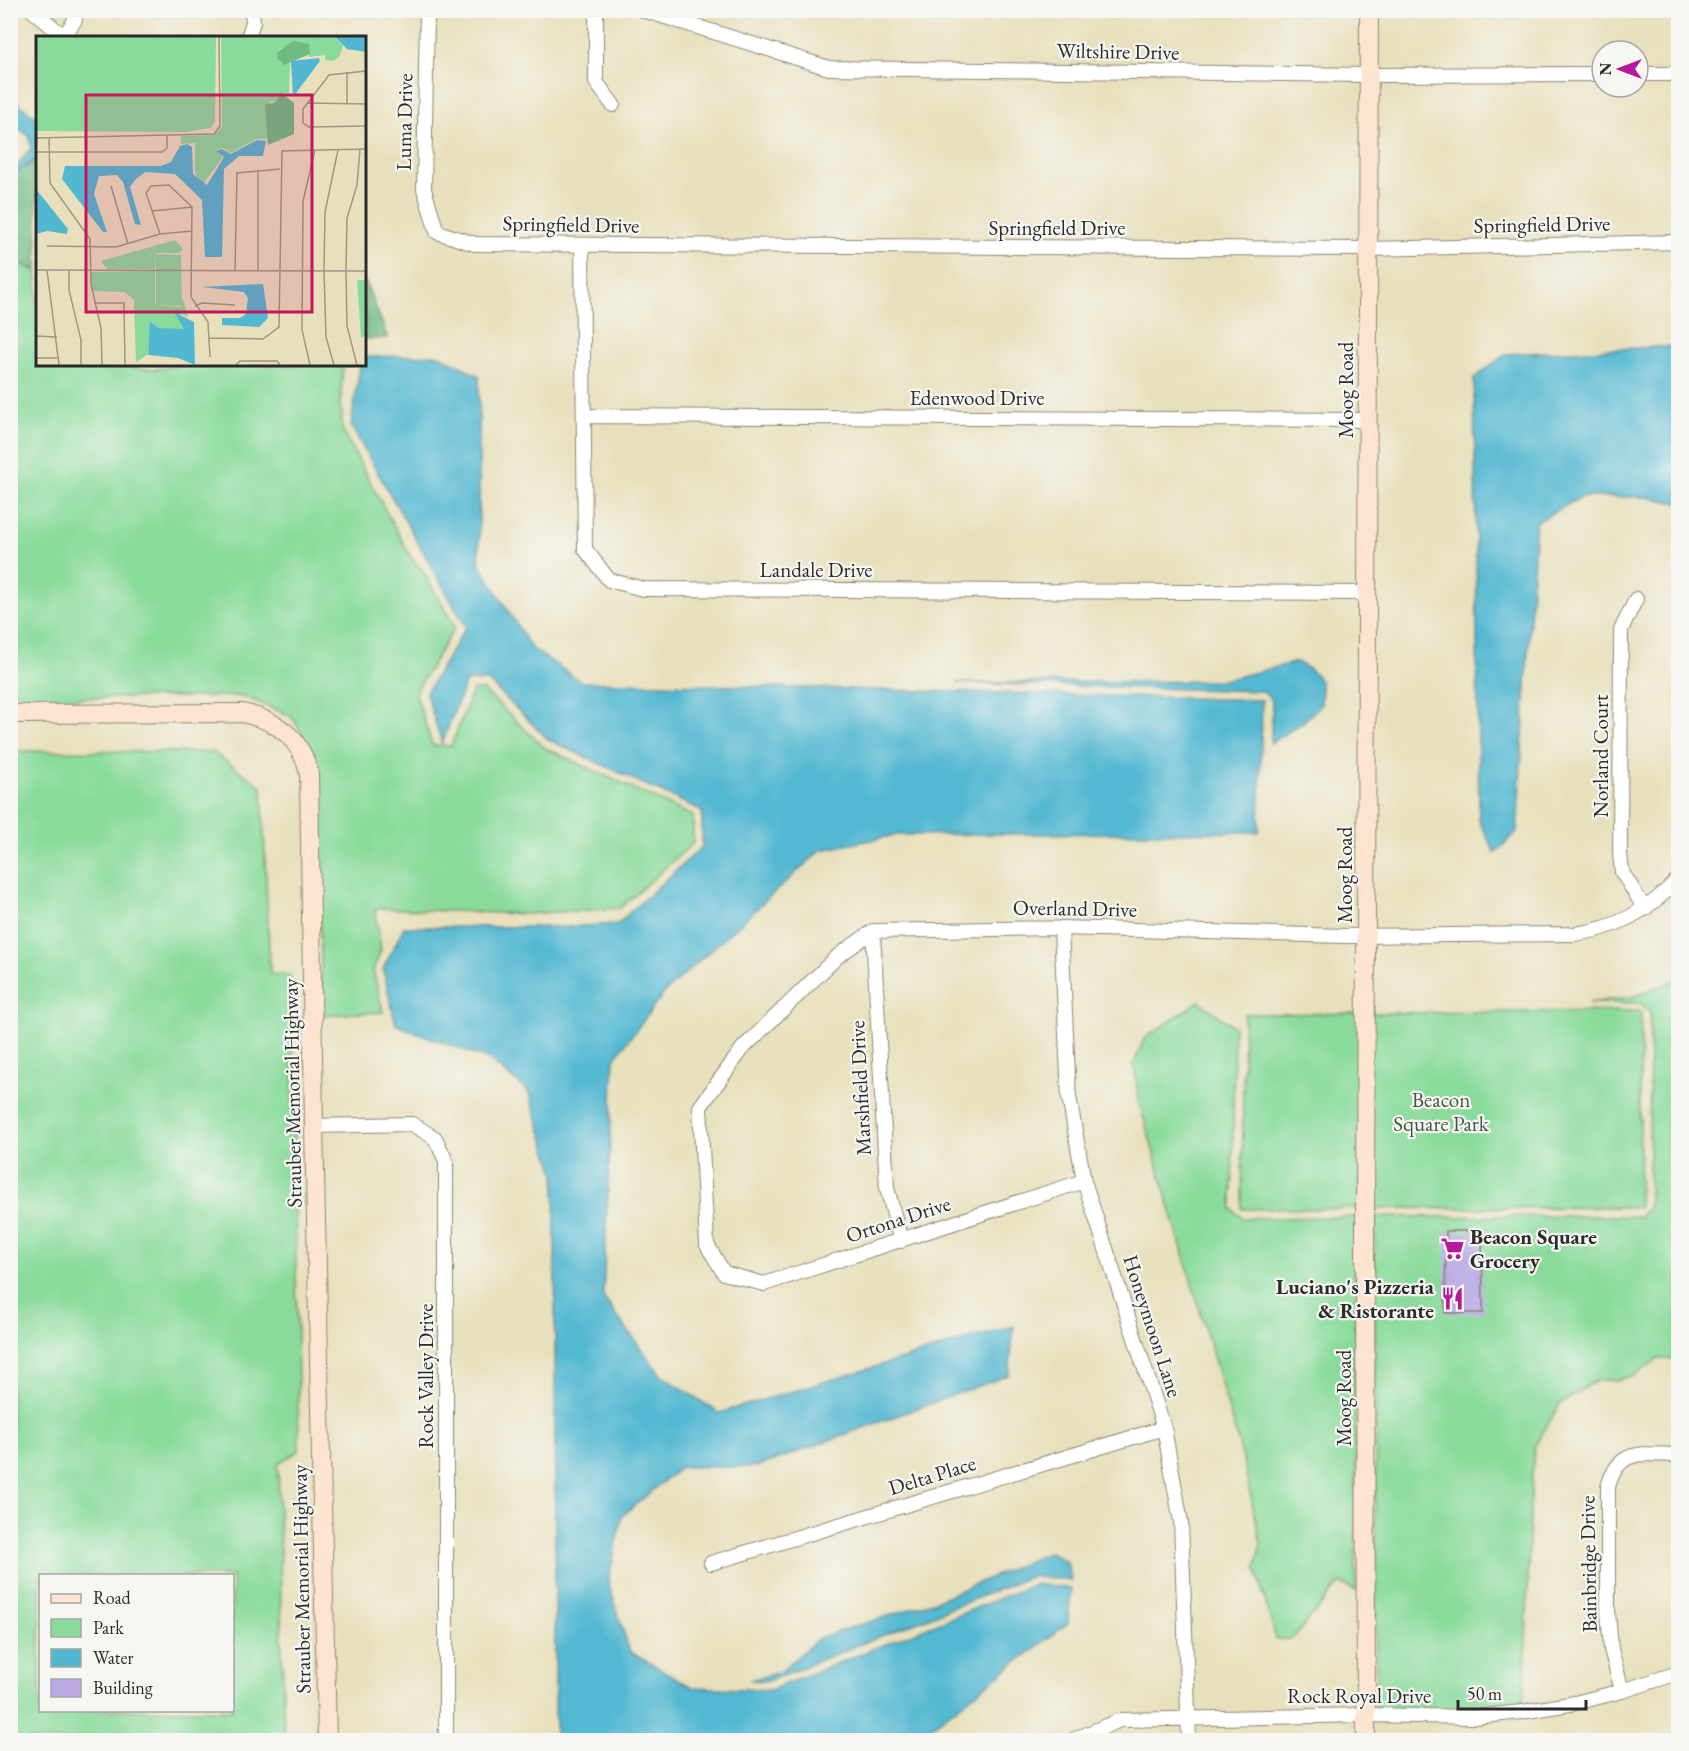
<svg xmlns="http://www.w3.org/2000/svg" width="1689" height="1751" viewBox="0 0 1689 1751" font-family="'EB Garamond',serif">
<rect width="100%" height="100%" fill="#f6f6f2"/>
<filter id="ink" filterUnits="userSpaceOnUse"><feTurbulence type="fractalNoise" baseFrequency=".0167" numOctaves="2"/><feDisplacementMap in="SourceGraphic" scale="12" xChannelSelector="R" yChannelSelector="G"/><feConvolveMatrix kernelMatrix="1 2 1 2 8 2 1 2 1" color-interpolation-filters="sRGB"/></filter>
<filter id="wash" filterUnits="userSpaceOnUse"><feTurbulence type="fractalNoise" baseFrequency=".008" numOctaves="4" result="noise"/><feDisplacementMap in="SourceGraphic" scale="24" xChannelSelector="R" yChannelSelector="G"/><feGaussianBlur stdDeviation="1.35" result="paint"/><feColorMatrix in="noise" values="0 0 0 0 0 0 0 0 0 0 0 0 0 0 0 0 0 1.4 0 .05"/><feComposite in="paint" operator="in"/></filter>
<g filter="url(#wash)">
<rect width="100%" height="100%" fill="#e8e0bc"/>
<path fill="#8adb9b" stroke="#5a8363" stroke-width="1.5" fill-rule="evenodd" d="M11,260l26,11 1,93c20,1 41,0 61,1 32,1 53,9 85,-1l159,1 -3,42 2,6v17l70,129 10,11 33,57 -38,62 -1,6 16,50 19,1 22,-56h10l62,58 148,68v27l-73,65 -95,6 -150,-6 6,42 -8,20 10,42 -61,3 -6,-256 -22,-39 -4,-4 -47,-20 -232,3z
M11,751l202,1 49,35 8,187 20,1 2,42 7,434 -21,12 6,277h-273zM40,1576h192v134h-192z
M1678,979v381l-20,-1 -25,17 -17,4h-19l-37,24 -26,43 -4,62 -6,201 -148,4 -1,-497 264,-1 10,-9 1,-195 -10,-9h-51l43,-6z
M1199,1001l35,26 -2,182 10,9 113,-1 1,374 -16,-8 -48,56h-16l-20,-71 5,-24 -19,-89 -103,-353 -5,-38 10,-25z
M1641,1011l-2,196 -397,2 2,-195z"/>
<path fill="#6fbb83" stroke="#4d7357" stroke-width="1.5" d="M37,158v113l-26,-11v-84z
M365,281l23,57 -23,1z"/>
<path fill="#52b8d1" stroke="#3e727e" stroke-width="1.5" d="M11,99l26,18 1,41 -27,18v-3l20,-25 -2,-12 -18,-13z
M1678,346v157l-32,-6h-65l-45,25 -19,310 -22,21 -16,-32 -5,-443 32,-24z
M439,355l40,21v187l52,85 51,34 680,18 -3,132 -363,3 -75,15 -156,142 -51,67 -11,238 57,77 59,39 295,-87 -5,49 -253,92h-75l-59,49 -14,66 22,70 62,35 78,3 266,-106 35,5 -3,34 -154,117h-359v-567l-27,-82 -40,-32 -92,-34 -13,-56 21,-42h161l52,-3 85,-77v-36l-153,-71 -61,-59h-22l-24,62 -16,-50 40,-66 -115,-201 9,-61 4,-1 1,-7z
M1297,662c24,13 26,17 24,43l-19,18 -31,20 1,-43 -10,-9 -305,-8 263,-2z
M1050,1552l17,10 4,18 -39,-4 -264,105 -18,-1 30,-8 39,-34 116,-37z"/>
<g id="blocks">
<path fill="#baa9e4" d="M1446,1231h36l1,82h-38z"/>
</g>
</g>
<g filter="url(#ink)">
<use href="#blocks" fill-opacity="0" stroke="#8a8674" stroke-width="1.5"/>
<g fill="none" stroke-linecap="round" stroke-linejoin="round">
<defs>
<path id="street" d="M32,10l34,28
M427,10l-3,179 13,43 38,12 893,5 310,-7
M596,10v72l17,23
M643,10l186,58 539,7 234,-1
M64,36l11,-16v-10
M248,38l5,-16 -1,-12
M1638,74h40
M582,245l3,304 24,31 34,9 724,4
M585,416l783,4
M1636,599l-15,31 -1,223 2,19 23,37
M1061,928l8,169 15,84 80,247 17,94 8,218
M873,931l14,257 14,53
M314,1126l98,-2 23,14 11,23v579
M1084,1181l-320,103 -40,-11 -17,-28 -7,-138 43,-59 95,-92 35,-25 188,-3 285,8 228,-2c43,-5 76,-24 104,-55
M711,1563l453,-135
M1622,1691l-11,-42 -3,-37v-125c11,-41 36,-32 70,-32
M1073,1740l47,-20 246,-5 108,2 48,-5 53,-9 47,-12 56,-18"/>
<path id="secondary" d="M10,714l233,-1c35,8 58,25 66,61l5,352 13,614
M1366,1740l-1,-511 4,-1219"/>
</defs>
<use href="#street" stroke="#8a8674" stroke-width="16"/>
<use href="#secondary" stroke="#8a8674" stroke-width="20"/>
<use href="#street" stroke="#fff" stroke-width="14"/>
<use href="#secondary" stroke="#fde4d0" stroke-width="18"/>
</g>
</g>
<defs>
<symbol id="supermarket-bare" viewBox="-9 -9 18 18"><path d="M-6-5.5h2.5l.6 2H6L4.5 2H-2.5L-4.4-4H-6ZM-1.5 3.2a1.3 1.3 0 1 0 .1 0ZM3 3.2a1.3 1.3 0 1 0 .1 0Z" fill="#b5179e" stroke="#f6f6f2" stroke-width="2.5" paint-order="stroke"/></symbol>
<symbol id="restaurant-bare" viewBox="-9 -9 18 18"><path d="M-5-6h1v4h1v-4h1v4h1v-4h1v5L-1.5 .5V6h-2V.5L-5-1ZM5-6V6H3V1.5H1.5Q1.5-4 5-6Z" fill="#b5179e" stroke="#f6f6f2" stroke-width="2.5" paint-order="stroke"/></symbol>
</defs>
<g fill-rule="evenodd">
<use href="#supermarket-bare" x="1436" y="1232" width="33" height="33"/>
<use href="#restaurant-bare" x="1436" y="1282" width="33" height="33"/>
</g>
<g text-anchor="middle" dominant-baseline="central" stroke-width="4.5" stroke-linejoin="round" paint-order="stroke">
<g font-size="21" fill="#2b2b2b" stroke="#f6f6f2">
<text transform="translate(1118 51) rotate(1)">Wiltshire Drive</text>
<text transform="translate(404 122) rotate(-89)">Luma Drive</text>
<text transform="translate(571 224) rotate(1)">Springfield Drive</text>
<text transform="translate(1542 224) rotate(-1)">Springfield Drive</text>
<text x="1057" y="227">Springfield Drive</text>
<text transform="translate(1345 390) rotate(-90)">Moog Road</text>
<text x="977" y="397">Edenwood Drive</text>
<text x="816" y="569">Landale Drive</text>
<text transform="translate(1600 756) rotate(-90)">Norland Court</text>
<text transform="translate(1344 875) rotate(-90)">Moog Road</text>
<text transform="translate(1075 908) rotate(1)">Overland Drive</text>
<text transform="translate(860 1088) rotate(-93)">Marshfield Drive</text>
<text transform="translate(292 1093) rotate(-91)">Strauber Memorial Highway</text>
<text transform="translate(898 1219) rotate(-18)">Ortona Drive</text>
<text transform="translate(1153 1326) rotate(72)">Honeymoon Lane</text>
<text transform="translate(425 1376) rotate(-90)">Rock Valley Drive</text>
<text transform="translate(1343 1398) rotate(-90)">Moog Road</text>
<text transform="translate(932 1475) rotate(-17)">Delta Place</text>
<text transform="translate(1588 1564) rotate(-91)">Bainbridge Drive</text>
<text transform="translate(301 1579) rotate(-91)">Strauber Memorial Highway</text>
<text x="1359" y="1695">Rock Royal Drive</text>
</g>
<g font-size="21" fill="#435747" stroke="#f6f6f2">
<text x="1441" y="1099">Beacon<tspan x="1441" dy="24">Square Park</tspan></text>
</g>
<g font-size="21" font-weight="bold" fill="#2b2b2b" stroke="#f6f6f2" text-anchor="start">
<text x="1470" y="1236">Beacon Square<tspan x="1470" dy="24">Grocery</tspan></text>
<text x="1434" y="1286" text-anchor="end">Luciano's Pizzeria<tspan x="1434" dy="24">&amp; Ristorante</tspan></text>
</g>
</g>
<g transform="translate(36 36)">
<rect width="330" height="330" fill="#e8e0bc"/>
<path d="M0,1h180l-1,85 -5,6 -24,4 -150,-1zM185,1h113l9,9 -4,11 -6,4 -8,-1v-5l-16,2v-13l-28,4 -4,4 3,10 10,1 -1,30 -10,1 -3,8 -6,-1 -2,38h-12l-25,14 -8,-5 -7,2 7,7 -20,27 -8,-10v-31l-14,1v-8l33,-1 8,-8zM139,204l8,9 -4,4h-23l-1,16h-48l-6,-8zM120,218l25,1 1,51 -26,-1zM119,235v34l26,2 2,-8 5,18 -8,-3 4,16 -25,-2 -8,-7 -3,33 -12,8 -2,-62 -9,-8 -33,-1 -1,-19zM321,244h9v55l-5,3z" fill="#8adb9b"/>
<path d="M257,5l16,3 1,10 -26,11 -7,-7v-6zM244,56l14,11v31l-26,11 -3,-40 11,-3z" fill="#6fbb83"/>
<path d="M299,1h31v15l-19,-3zM283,22l1,3 -27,36 -2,-36zM221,104l9,1 -3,15h-24l-15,13 -2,88h-17l-3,-57 -27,-26 -30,-2 -10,8 -5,7 11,38 -6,-1 -12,-42 -6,-7 -18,1 -5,18 13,38h-4l-41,-53 3,-13h96l10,-4 9,-16 7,-2 5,3 1,27 14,11 17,-28 -8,-6 6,-2 9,5zM0,153l32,40 -1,5 -20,-3 -11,3zM227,248l5,34 -9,9 -37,-2v-7h18l6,-4 2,-16 -4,-6 -42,-5zM138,276l20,10 1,43 -17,-7 -30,-3 2,-34 9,7 25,1z" fill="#52b8d1"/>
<path fill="none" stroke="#9c9882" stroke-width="1.5" d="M330,35l-37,4 -26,34v14l6,4 57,-1M311,36v32M271,67l59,1M13,101l1,46 40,56 1,45 10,44 1,37M0,102l178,-4 6,-8 -1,-89M0,116h126l5,-4v-13M75,150l17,58M116,175l40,-4M124,198l-14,-41 5,-7 18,-1 23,22 -1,90 17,25 2,35M11,210l69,1 44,-13 32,-3M0,234l330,1M11,234l12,95M33,234v20l12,50v25M199,234l2,-97 43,-4M222,235v-101M58,267h30l1,62M159,270l7,-3 33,2M0,300l21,1M173,302l54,1 16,-12 3,-176 84,-2M0,322h23M200,329l4,-4h37l3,4M274,329l-8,-35 1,-129 12,-51M298,329l-8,-28 -2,-66 1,-59 13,-62M321,329l-10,-39 -1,-55 1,-53 10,-33 3,-36"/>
<path fill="#c2185b" fill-opacity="0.15" stroke="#c2185b" stroke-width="3" d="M50,59h226v217h-226z"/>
<rect width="330" height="330" fill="none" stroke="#2b2b2b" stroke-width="3"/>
</g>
<rect width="1689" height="1751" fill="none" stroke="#f6f6f2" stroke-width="36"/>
<rect x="39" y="1574" width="195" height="138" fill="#f6f6f2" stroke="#a5a5a2" stroke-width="1.5"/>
<rect x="51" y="1594" width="30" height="9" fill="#fde4d0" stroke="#a5a5a2" stroke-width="1.5"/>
<text x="93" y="1604" font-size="18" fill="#2b2b2b">Road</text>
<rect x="51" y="1619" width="30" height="18" fill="#8adb9b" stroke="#a5a5a2" stroke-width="1.5"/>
<text x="93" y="1634" font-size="18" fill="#2b2b2b">Park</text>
<rect x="51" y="1649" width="30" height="18" fill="#52b8d1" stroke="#a5a5a2" stroke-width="1.5"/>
<text x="93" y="1664" font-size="18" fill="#2b2b2b">Water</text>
<rect x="51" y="1679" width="30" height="18" fill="#baa9e4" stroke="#a5a5a2" stroke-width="1.5"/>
<text x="93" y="1694" font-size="18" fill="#2b2b2b">Building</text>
<g transform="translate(1620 69) rotate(270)"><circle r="28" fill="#f6f6f2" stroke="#a5a5a2" stroke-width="1.5"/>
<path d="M0-4.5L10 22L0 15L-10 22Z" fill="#b5179e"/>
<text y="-9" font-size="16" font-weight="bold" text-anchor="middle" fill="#2b2b2b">N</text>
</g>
<path d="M1458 1700v9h128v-9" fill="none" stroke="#2b2b2b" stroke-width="3"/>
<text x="1467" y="1700" font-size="18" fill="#2b2b2b" stroke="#f6f6f2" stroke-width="4.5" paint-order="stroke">50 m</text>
</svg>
